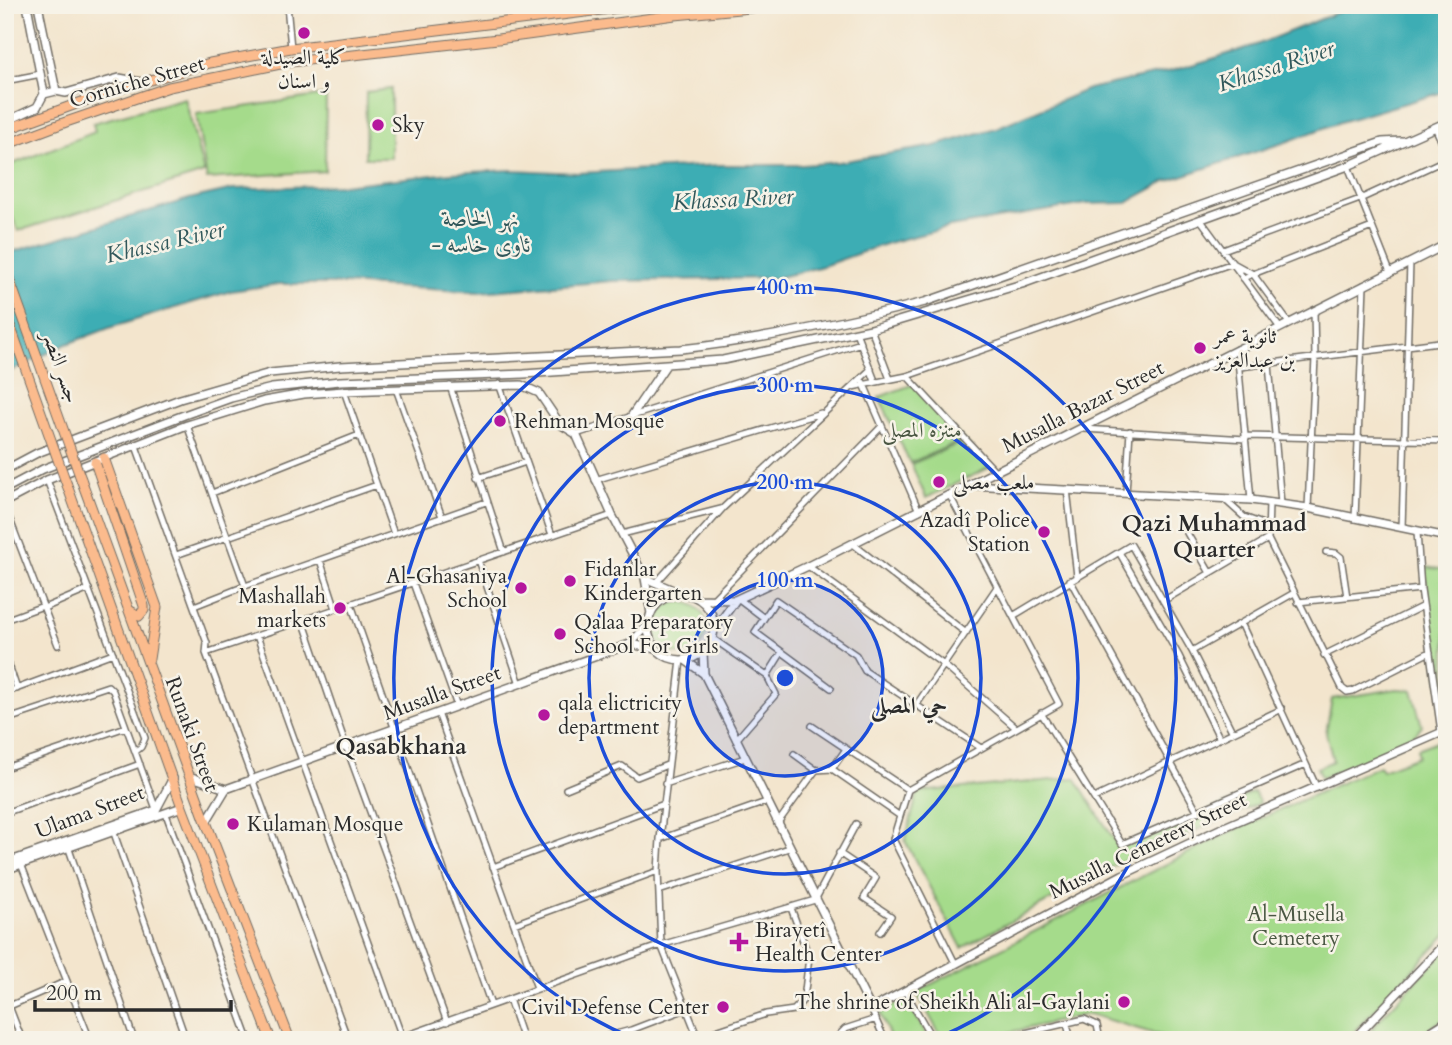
<svg xmlns="http://www.w3.org/2000/svg" width="1452" height="1045" viewBox="0 0 1452 1045" font-family="Cardo,Amiri,serif">
<rect width="100%" height="100%" fill="#f7f3e8"/>
<filter id="ink" filterUnits="userSpaceOnUse"><feTurbulence type="fractalNoise" baseFrequency=".0143" numOctaves="2"/><feDisplacementMap in="SourceGraphic" scale="14" xChannelSelector="R" yChannelSelector="G"/><feConvolveMatrix kernelMatrix="1 2 1 2 8 2 1 2 1" color-interpolation-filters="sRGB"/></filter>
<filter id="wash" filterUnits="userSpaceOnUse"><feTurbulence type="fractalNoise" baseFrequency=".00686" numOctaves="4" result="noise"/><feDisplacementMap in="SourceGraphic" scale="28" xChannelSelector="R" yChannelSelector="G"/><feGaussianBlur stdDeviation="1.57" result="paint"/><feColorMatrix in="noise" values="0 0 0 0 0 0 0 0 0 0 0 0 0 0 0 0 0 1.4 0 .05"/><feComposite in="paint" operator="in"/></filter>
<g filter="url(#wash)">
<rect width="100%" height="100%" fill="#f3e5cd"/>
<path fill="#a5db8b" stroke="#68835b" stroke-width="2" d="M391,89v69h-26l1,-66z
M326,95l-1,76 -118,8 -11,-65z
M185,98l19,75 -186,58 -13,-33v-31l90,-35 -2,-9z
M914,384l49,56 -53,23 -31,-66z
M965,441l26,26 -65,31 -15,-34z
M1424,567l23,3 -2,149z
M655 628a26 26 0 1 1 52 0a26 26 0 1 1-52 0Z
M1397,689l15,1 10,36c-12,21 -77,42 -101,52l-4,-10 16,-7 -7,-28 6,-34z
M1447,737v197l-101,106h-184v-4l-73,-22 -112,26h-34l-27,-48 311,-159 152,-67 3,4 36,-14 -1,-7z
M1075,778l44,69 135,-55 6,11 -147,63 -151,82 -57,-107 13,-49z
M1447,949v68l-35,23h-49l23,-28z
M906,999l24,41h-39l-11,-27z"/>
<path fill="#3cadb4" stroke="#346c70" stroke-width="2" d="M1356,5h91v86l-107,31 -54,20 -120,39 -40,22 -40,1 -136,23 -62,16 -65,23 -47,12 -164,3 -133,11 -135,-8h-65l-48,7 -122,37 -45,17 -59,29v-120l184,-55 44,-10 109,-4 109,-12 61,-3 66,3 143,-8h82l36,-3 96,-16 61,-18 92,-39 83,-18 44,-13 41,-13z"/>
</g>
<g filter="url(#ink)">
<g fill="none" stroke-linecap="round" stroke-linejoin="round">
<defs>
<path id="minor" d="M287,5l4,43
M5,81l36,-7
M1435,127l12,27
M1348,166l42,106
M1200,219l80,109
M1223,250l137,-51 87,-40
M1243,278l129,-51
M871,329l19,50
M856,332l19,49
M1237,349l14,151
M1269,364l12,140
M1240,367l207,-26
M907,376l89,96
M863,382l56,129
M499,384l53,151
M450,386l54,166
M852,387l55,-11 326,-113 20,11 36,49
M396,389l46,128
M344,391l50,143
M187,425l58,161
M1084,429l162,10
M576,434l285,-91
M1246,436l201,5
M136,446l71,197 -1,10 142,387
M478,478l48,-16
M47,480l98,258 -4,9 -6,5
M595,480l226,-67
M1067,489l10,87
M212,493l147,-58
M1126,493l4,-62
M950,496l109,208 -151,86 -15,49 62,124
M1224,499l20,18 24,9
M1269,503l-1,36 74,149 5,4 6,-1 77,-39
M5,507l53,138
M1308,508l7,-150 -1,-47
M1355,519l9,-234
M1402,528l8,-266
M1417,532l4,57 20,143
M1187,533l23,40
M622,534l99,-25
M1442,536l5,-40
M853,544l113,89
M1119,552l60,104 40,81
M1326,552l10,1 5,4 6,40
M176,555l201,-70
M320,560l16,49
M478,560l42,124
M808,566l136,99 72,63
M1070,580l128,232
M413,583l44,123
M656,583l67,-75 148,-139
M739,599l25,19
M711,601l171,-175
M1163,601l105,-62
M1298,602l123,-13
M351,604l140,401
M194,606l51,-20 241,-84
M44,608l45,-19
M1013,616l118,-71 61,106 40,80
M5,620l38,-14
M303,620l43,126 101,276
M1241,623l76,165
M257,636l145,401
M712,638l55,38 9,18 -40,46
M1192,651l102,-58
M5,653l12,36
M206,653l406,-138
M1324,655l99,-49
M681,660l-21,179 -2,32 3,74 38,95
M767,676l15,-24
M831,688l-76,-56 21,-32 80,55 9,16 116,77
M5,693l108,-40
M917,704l80,-117
M438,713l99,275
M1041,713l81,131 184,-80
M5,720l103,-34 5,5 43,118
M812,726l96,64
M794,754l22,16 16,-1 68,47
M5,768l121,-41
M832,769l14,-20
M665,784l80,-26
M566,789l56,-23 15,11 30,-12
M1094,798l188,-89
M5,813l135,-49
M166,814l83,226
M777,824l39,-54
M114,833l72,207
M660,839l106,-37
M69,849l65,191
M839,853l37,25 -12,20 27,18 -11,16
M21,864l69,176
M493,867l171,-63
M659,891l130,-43
M514,924l144,-53
M905,991l28,49
M509,999l14,41
M9,1006l13,34
M5,1008l62,-27
M871,1009l14,31
M1067,1024l4,16
M698,1037l68,-23 28,-4 10,-11 5,-42 -18,-49
M394,1040l267,-95 154,-45 41,-76
M594,1040l37,-10 55,-21
M834,1040l11,-11 31,-10
M996,1040l88,-21 13,6 3,15
M1415,1040l32,-20"/>
<path id="tertiary" d="M38,5l18,86
M44,94l12,-3 10,2 53,-15 22,4
M5,122l32,-15 7,-13 -17,-89
M630,418l36,-53
M5,470l32,-17 143,-54 90,-26 70,-7 341,-17c82,-9 164,-27 244,-47l457,-160 19,-1
M972,485l279,15 57,8 139,29
M5,489l38,-20 141,-54 47,-17 41,-10 68,-7 184,-7 199,-14 148,-31 151,-45 326,-118 99,-44
M5,502l42,-22 140,-55 77,-24 40,-7 40,-3 177,-6 18,8 21,31 16,10 36,81 33,63 6,36
M645,578l35,15
M648 627a33 33 0 1 1 66 0a33 33 0 1 1-66 0Z
M699,599l36,1 73,-34 639,-322
M714,630l21,-29
M630,644l27,5
M703,652l1,22
M685,660l19,14 167,335 251,-134 100,-47 225,-98
M189,776l37,13
M206,822l20,-33 404,-145 18,-19
M5,863l151,-53 17,-32
M5,870l177,-63
M1353,1040l94,-99"/>
<path id="primary" d="M5,130l107,-39 98,-28 81,-15 352,-43
M5,145l61,-23 103,-35 121,-25 208,-23 177,-24 108,-10
M104,458l53,149 -8,52
M95,462l49,144v4l-5,6 -10,-6
M81,479l125,343 84,218
M67,485l115,322 89,233"/>
</defs>
<use href="#minor" stroke="#716c64" stroke-width="8"/>
<use href="#tertiary" stroke="#716c64" stroke-width="10"/>
<use href="#primary" stroke="#716c64" stroke-width="11"/>
<use href="#minor" stroke="#fff" stroke-width="5"/>
<use href="#tertiary" stroke="#fff" stroke-width="7"/>
<use href="#primary" stroke="#fbbb8d" stroke-width="9"/>
<defs>
<path id="primary-bridge" d="M5,267l76,212
M5,311l62,174"/>
</defs>
<use href="#primary-bridge" stroke="#716c64" stroke-width="11" stroke-linecap="butt"/>
<use href="#primary-bridge" stroke="#fbbb8d" stroke-width="9"/>
</g>
</g>
<circle cx="785" cy="678" r="98" fill="#1d4ed8" fill-opacity=".12"/>
<g fill="none" stroke="#1d4ed8" stroke-width="3.5">
<circle cx="785" cy="678" r="98"/>
<circle cx="785" cy="678" r="196"/>
<circle cx="785" cy="678" r="293"/>
<path d="M635 1039A391 391 0 1 1 935 1039"/>
</g>
<g fill="#b5179e" stroke="#f7f3e8" stroke-width="2.5">
<circle cx="304" cy="33" r="7"/>
<circle cx="378" cy="125" r="7"/>
<circle cx="1200" cy="348" r="7"/>
<circle cx="500" cy="421" r="7"/>
<circle cx="939" cy="482" r="7"/>
<circle cx="1044" cy="532" r="7"/>
<circle cx="570" cy="581" r="7"/>
<circle cx="521" cy="588" r="7"/>
<circle cx="340" cy="608" r="7"/>
<circle cx="560" cy="634" r="7"/>
<circle cx="544" cy="715" r="7"/>
<circle cx="233" cy="824" r="7"/>
<path d="M735.5 931.5h7v7h7v7h-7v7h-7v-7h-7v-7h7z"/>
<circle cx="1124" cy="1002" r="7"/>
<circle cx="723" cy="1007" r="7"/>
</g>
<g text-anchor="middle" dominant-baseline="central" stroke-width="5" stroke-linejoin="round" paint-order="stroke">
<g font-size="21" fill="#2b2b2b" stroke="#f7f3e8" text-anchor="start">
<text x="304" y="57" text-anchor="middle">كلية الصيدلة<tspan x="304" dy="24">و اسنان</tspan></text>
<text x="392" y="125">Sky</text>
<text x="1214" y="336">ثانوية عمر<tspan x="1214" dy="24">بن عبدالعزيز</tspan></text>
<text x="514" y="421">Rehman Mosque</text>
<text x="953" y="482">ملعب مصلى</text>
<text x="1030" y="520" text-anchor="end">Azadî Police<tspan x="1030" dy="24">Station</tspan></text>
<text x="584" y="569">Fidanlar<tspan x="584" dy="24">Kindergarten</tspan></text>
<text x="507" y="576" text-anchor="end">Al-Ghasaniya<tspan x="507" dy="24">School</tspan></text>
<text x="326" y="596" text-anchor="end">Mashallah<tspan x="326" dy="24">markets</tspan></text>
<text x="574" y="622">Qalaa Preparatory<tspan x="574" dy="24">School For Girls</tspan></text>
<text x="558" y="703">qala elictricity<tspan x="558" dy="24">department</tspan></text>
<text x="247" y="824">Kulaman Mosque</text>
<text x="755" y="930">Birayetî<tspan x="755" dy="24">Health Center</tspan></text>
<text x="1110" y="1002" text-anchor="end">The shrine of Sheikh Ali al-Gaylani</text>
<text x="709" y="1007" text-anchor="end">Civil Defense Center</text>
</g>
<g font-size="21" fill="#2b2b2b" stroke="#f7f3e8">
<text transform="translate(137 82) rotate(-16)">Corniche Street</text>
<text transform="translate(61 367) rotate(71)">جسر النصر</text>
<text transform="translate(1083 407) rotate(-27)">Musalla Bazar Street</text>
<text transform="translate(442 693) rotate(-20)">Musalla Street</text>
<text transform="translate(192 734) rotate(70)">Runaki Street</text>
<text transform="translate(90 812) rotate(-21)">Ulama Street</text>
<text transform="translate(1148 846) rotate(-26)">Musalla Cemetery Street</text>
</g>
<g font-size="21" fill="#4a5743" stroke="#f7f3e8">
<text x="922" y="430">متنزه المصلى</text>
<text x="1296" y="914">Al-Musella<tspan x="1296" dy="24">Cemetery</tspan></text>
</g>
<g font-size="23" font-style="italic" fill="#31585b" stroke="#f7f3e8">
<text transform="translate(1276 66) rotate(-18)">Khassa River</text>
<text transform="translate(733 199) rotate(-3)">Khassa River</text>
<text x="481" y="218">نهر الخاصة<tspan x="481" dy="26">- ئاوی خاسە</tspan></text>
<text transform="translate(165 242) rotate(-13)">Khassa River</text>
</g>
<g font-size="23" font-weight="bold" fill="#2b2b2b" stroke="#f7f3e8">
<text x="1214" y="523">Qazi Muhammad<tspan x="1214" dy="26">Quarter</tspan></text>
<text x="909" y="705">حي المصلى</text>
<text x="401" y="746">Qasabkhana</text>
</g>
</g>
<circle cx="785" cy="678" r="10" fill="#1d4ed8" stroke="#f7f3e8" stroke-width="3.5"/>
<g font-size="21" text-anchor="middle" font-weight="bold" fill="#1d4ed8" stroke="#f7f3e8" stroke-width="5" stroke-linejoin="round" paint-order="stroke">
<text x="785" y="294">400 m</text>
<text x="785" y="392">300 m</text>
<text x="785" y="489">200 m</text>
<text x="785" y="587">100 m</text>
</g>
<rect width="1452" height="1045" fill="none" stroke="#f7f3e8" stroke-width="28"/>
<path d="M35 1000v10h196v-10" fill="none" stroke="#2b2b2b" stroke-width="3.5"/>
<text x="46" y="1000" font-size="21" fill="#2b2b2b" stroke="#f7f3e8" stroke-width="5" paint-order="stroke">200 m</text>
</svg>
